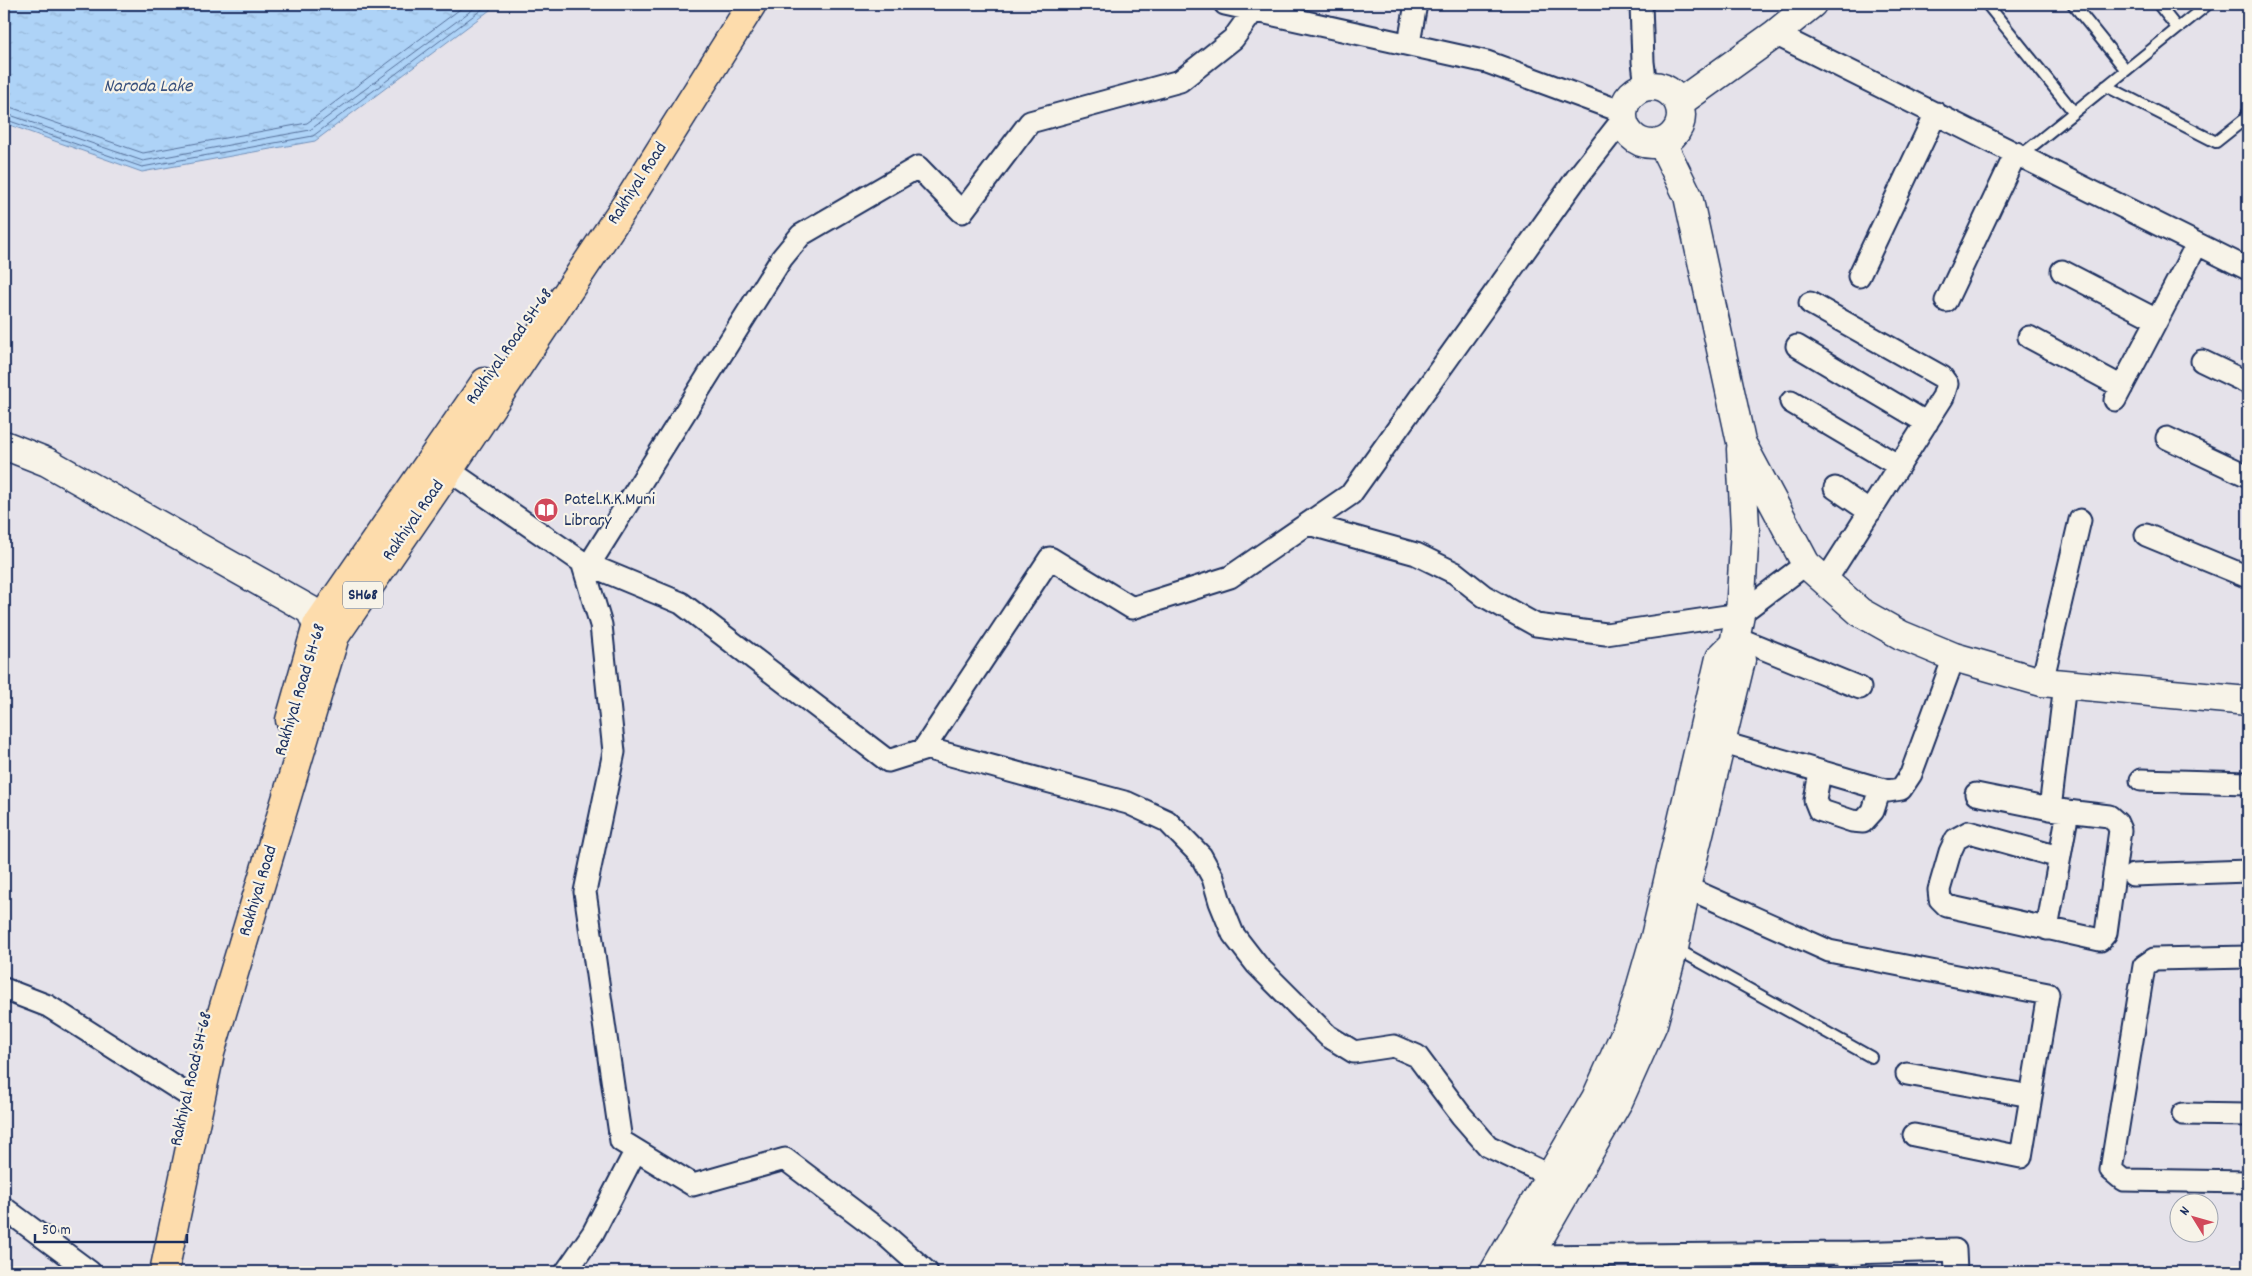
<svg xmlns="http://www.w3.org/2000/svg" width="2252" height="1276" viewBox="0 0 2252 1276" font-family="Dekko,sans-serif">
<defs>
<pattern id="water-ripples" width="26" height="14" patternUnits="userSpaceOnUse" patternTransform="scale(1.25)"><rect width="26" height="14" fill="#aed3f7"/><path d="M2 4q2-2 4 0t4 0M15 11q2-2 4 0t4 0" fill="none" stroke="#95b5d6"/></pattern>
</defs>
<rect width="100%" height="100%" fill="#e5e2ea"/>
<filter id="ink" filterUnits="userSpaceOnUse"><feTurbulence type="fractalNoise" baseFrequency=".02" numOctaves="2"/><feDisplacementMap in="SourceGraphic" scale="10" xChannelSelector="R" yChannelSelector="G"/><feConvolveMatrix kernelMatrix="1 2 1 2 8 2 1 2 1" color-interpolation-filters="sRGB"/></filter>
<g filter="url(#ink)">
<path fill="url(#water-ripples)" stroke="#7391ba" d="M4,4h489l-3,6 -175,131 -173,31 -138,-49z"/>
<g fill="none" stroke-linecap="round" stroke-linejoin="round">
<path stroke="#56719b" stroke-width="1" d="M4,105l139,48 164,-30 160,-119
M4,113l139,48 167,-31 170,-126
M4,119l138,48 171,-31 172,-129 2,-3"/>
<defs>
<path id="lane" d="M1987,4l86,107
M2073,4l53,66
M2158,4l19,24
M2106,86l110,56 29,-23 3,-7
M2020,156l188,-152
M1675,948l196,109"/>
<path id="street" d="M1225,4l262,58 136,50
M1641,4l2,58 3,25
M1775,34l473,235
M1409,43l7,-39
M2062,271l95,49
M1859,276l77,-163
M1946,301l70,-148
M1810,303l132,74 5,7 -4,13 -117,183
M2029,337l93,50
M1797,346l130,77
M2202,361l46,22
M2115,400l82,-156
M1791,402l108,64
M2167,438l81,38
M437,462l145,100 99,41 207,158 35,-11 127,-192 82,50 98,-31 121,-83 225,-315 47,-60
M1835,488l35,24
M1308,524l108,30 39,19 29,23 52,29 70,9 134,-20 66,-50
M2146,535l102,42
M582,562l19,63 13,127 -29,140 36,249 72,44 92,-26 98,74 44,39
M589,565l193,-307 19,-23 117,-68 44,45 68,-90 150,-41 53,-42 21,-29
M1735,637l125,51
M2042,682l38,-162
M1720,742l168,49 13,-2 10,-15 43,-117
M925,748l203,55 39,18 34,35 12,22 7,24 13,32 24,31 71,71 26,16 40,-6 23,10 44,59 27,31 63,30 14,5
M1820,772l-5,28 4,10 33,11 11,1 10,-11 7,-22
M2141,780l107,3
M1976,794l74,15 59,7 8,7 3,7 -14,103 -6,7 -153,-34 -7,-7 -1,-9 11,-38 6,-13 13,-7 90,25
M2050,809l15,-125
M2133,875l115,-4
M1672,881l157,70 219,43 -27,163 -107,-22
M2047,929l21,-118
M2248,957l-94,2 -10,7 -33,204 12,10 125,2
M4,989l44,17 140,89 13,2
M1907,1074l124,22
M2183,1114l65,1
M4,1208l86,64
M1531,1256l319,-3
M566,1272l27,-39 43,-83
M1850,1272v-19l105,-3 1,22"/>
<path id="secondary" d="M1623 115a29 29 0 1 1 58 0a29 29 0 1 1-58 0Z
M1679,103l96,-69 37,-30
M1662,143l26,53 53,246 65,122 54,48 41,23 53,22 88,25 206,19
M4,445l43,17 263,148 7,15 18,11
M1494,1272l102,-174 35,-78 24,-83 65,-279 14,-14 6,-30 5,-86 -4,-79
M1520,1272l99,-172 34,-76 21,-76 12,-61 55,-227 -7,-16"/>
<path id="primary" d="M290,720l27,-95 168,-243
M164,1272l46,-219 125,-417 114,-166 180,-270 123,-196"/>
</defs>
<use href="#lane" stroke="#1b2f5e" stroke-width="14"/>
<use href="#street" stroke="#1b2f5e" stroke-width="25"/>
<use href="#secondary" stroke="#1b2f5e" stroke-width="31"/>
<use href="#primary" stroke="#1b2f5e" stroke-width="31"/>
<use href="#lane" stroke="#f7f3e8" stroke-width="10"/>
<use href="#street" stroke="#f7f3e8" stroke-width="21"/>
<use href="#secondary" stroke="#f7f3e8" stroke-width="28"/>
<use href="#primary" stroke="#fddcac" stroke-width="28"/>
</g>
</g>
<defs>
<symbol id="library-disc" viewBox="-11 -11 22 22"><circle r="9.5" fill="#d1495b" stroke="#f7f3e8"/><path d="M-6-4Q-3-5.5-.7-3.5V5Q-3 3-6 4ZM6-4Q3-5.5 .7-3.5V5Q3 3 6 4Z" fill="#fff"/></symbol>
</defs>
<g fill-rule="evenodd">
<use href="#library-disc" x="532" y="496" width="28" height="28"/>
</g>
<g text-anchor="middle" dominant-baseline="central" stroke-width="4.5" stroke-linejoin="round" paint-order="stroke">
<rect fill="#f7f3e8" stroke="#5d6a87" stroke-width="1" x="343" y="581.5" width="40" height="27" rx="4"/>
<g font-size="16" font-weight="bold" fill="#1b2f5e">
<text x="363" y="595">SH68</text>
</g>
<g font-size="18" fill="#1b2f5e" stroke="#f7f3e8">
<text transform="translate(638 184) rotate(-57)">Rakhiyal Road</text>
<text transform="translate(510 347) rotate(-55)">Rakhiyal Road SH-68</text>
<text transform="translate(414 521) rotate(-55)">Rakhiyal Road</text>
<text transform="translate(301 690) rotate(-73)">Rakhiyal Road SH-68</text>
<text transform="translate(259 891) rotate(-73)">Rakhiyal Road</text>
<text transform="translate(192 1079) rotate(-77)">Rakhiyal Road SH-68</text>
</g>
<g font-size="18" fill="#1b2f5e" stroke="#f7f3e8" text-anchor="start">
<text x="564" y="500">Patel.K.K.Muni<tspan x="564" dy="21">Library</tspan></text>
</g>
<g font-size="19" font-style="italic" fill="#38507d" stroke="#f7f3e8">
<text x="148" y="87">Naroda Lake</text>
</g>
</g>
<rect width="2252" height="1276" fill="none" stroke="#f7f3e8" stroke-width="20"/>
<rect x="10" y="10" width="2232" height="1256" fill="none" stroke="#1b2f5e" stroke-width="2" filter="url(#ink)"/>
<g transform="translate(2194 1218) rotate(307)"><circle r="24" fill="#f7f3e8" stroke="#9fa5b1"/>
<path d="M0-4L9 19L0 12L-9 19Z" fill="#d1495b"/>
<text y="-8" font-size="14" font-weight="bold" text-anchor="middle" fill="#1b2f5e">N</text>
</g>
<path d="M35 1234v8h152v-8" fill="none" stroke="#1b2f5e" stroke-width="2.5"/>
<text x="42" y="1234" font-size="15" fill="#1b2f5e" stroke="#f7f3e8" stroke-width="4" paint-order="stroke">50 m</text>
</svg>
